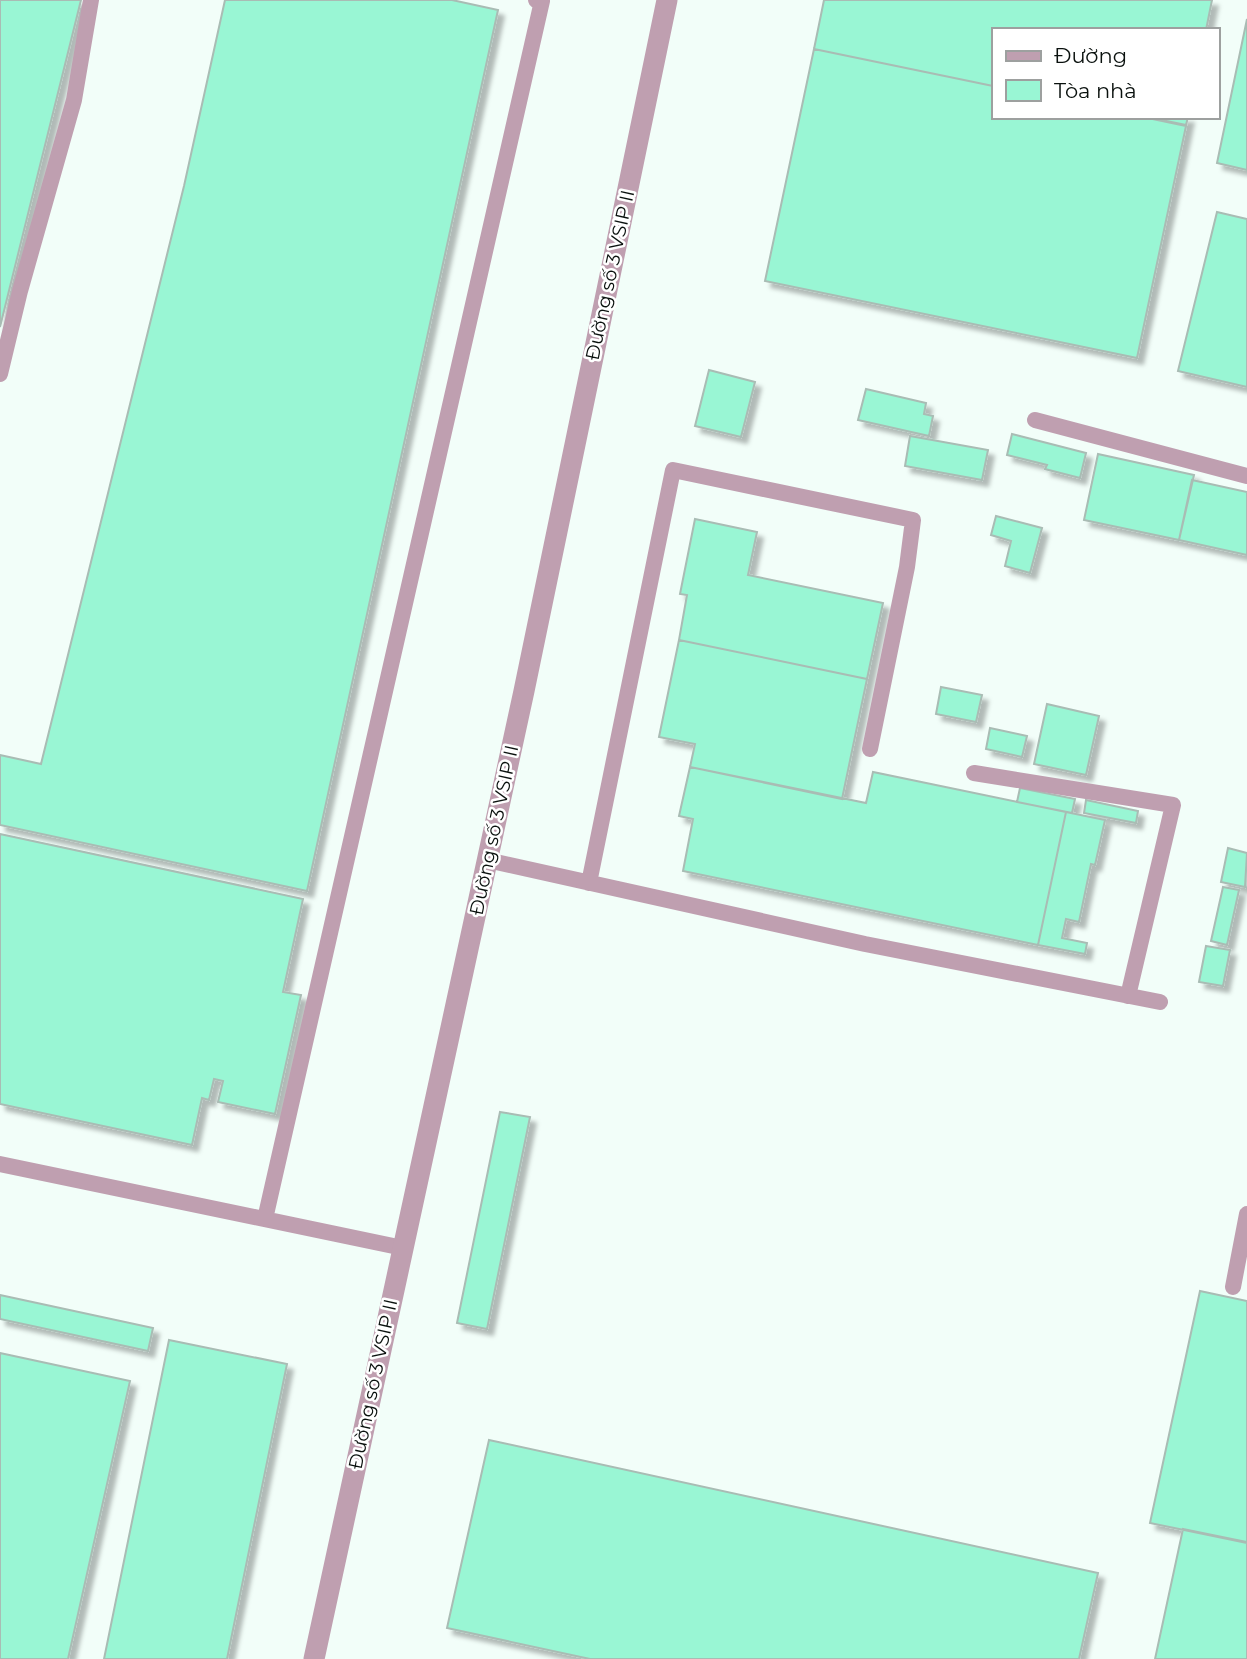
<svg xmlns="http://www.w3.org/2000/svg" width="1247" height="1659" viewBox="0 0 1247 1659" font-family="Montserrat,sans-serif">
<defs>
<filter id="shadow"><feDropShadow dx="6" dy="6" stdDeviation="2" flood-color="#0004"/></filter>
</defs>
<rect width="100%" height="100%" fill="#f2fef9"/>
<path fill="#99f6d4" stroke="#a9bcb4" stroke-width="2" filter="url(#shadow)" d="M0,0h81l-81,327z
M225,0h227l46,10 -191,881 -307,-66v-70l41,9 143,-578z
M824,0h388l-6,30h-213v56l-179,-37z
M1247,19v151l-30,-7z
M814,49l179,37v31h150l43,9 -49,232 -372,-77z
M1147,117h41l-2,8z
M1217,212l30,7v168l-69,-16z
M709,370l46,12 -14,55 -46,-11z
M866,389l60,14 -2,11 9,2 -4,20 -71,-16z
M1012,434l74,19 -6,25 -35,-9 2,-4 -40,-10z
M910,436l78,14 -6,30 -77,-14z
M1098,454l96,21 -15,65 -95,-20z
M1192,480l55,12v63l-68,-15z
M996,516l46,12 -12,45 -25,-7 6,-25 -20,-6z
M695,519l62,13 -9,43 135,28 -16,76 -188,-39 8,-45 -7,-1z
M679,640l188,39 -25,120 -152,-32 5,-23 -36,-7z
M941,687l41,8 -6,27 -40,-8z
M1047,704l52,12 -13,59 -52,-11z
M990,728l37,8 -5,21 -36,-8z
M690,767l176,36 7,-31 193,40 -28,133 -355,-74 10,-52 -14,-3z
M1020,788l55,11 -3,14 -55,-11z
M1086,800l52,11 -2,12 -52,-10z
M1066,812l39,8 -10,45 -4,-1 -12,58 -13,-3 -4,19 25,5 -2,11 -47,-9z
M0,834l303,65 -20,93 18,3 -26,119 -57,-12 5,-21 -9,-2 -5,21 -7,-2 -10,47 -192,-41z
M1228,848l19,5 -2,34 -24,-5z
M1223,887l16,3 -12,55 -16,-4z
M1206,946l24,4 -7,36 -24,-4z
M500,1112l30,5 -43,212 -30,-6z
M1200,1291l47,10v242l-97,-20z
M0,1295l153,33 -5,23 -148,-32z
M169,1340l118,24 -60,295h-123z
M0,1353l130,28 -62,278h-68z
M489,1440l609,133 -19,86h-489l-143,-31z
M1183,1529l64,13v117h-92z"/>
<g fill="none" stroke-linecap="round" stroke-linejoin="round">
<path stroke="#bf9fb0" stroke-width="16" d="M0,374l20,-83 54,-191 17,-100
M1035,420l212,56
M974,773l199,32 -45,191
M487,860l378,84 295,58
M589,883l84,-413 240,50 -6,47 -37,182
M0,1164l403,84
M265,1219l277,-1218 -6,-1
M1233,1287l14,-73"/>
<path stroke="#bf9fb0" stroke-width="21" d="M314,1659l210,-968 143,-691"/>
</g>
<g text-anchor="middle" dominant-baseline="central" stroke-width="5" stroke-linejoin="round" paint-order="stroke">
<g font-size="19" fill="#0a110e" stroke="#fff">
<text transform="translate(610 275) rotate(-78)">Đường số 3 VSIP II</text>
<text transform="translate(494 830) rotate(-78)">Đường số 3 VSIP II</text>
<text transform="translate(373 1384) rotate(-78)">Đường số 3 VSIP II</text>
</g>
</g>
<rect x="992" y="28" width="228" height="91" fill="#ffffff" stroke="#9da09f" stroke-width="2"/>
<rect x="1006" y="51" width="35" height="10" fill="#bf9fb0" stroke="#9da09f" stroke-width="2"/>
<text x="1054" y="63" font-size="21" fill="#0a110e">Đường</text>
<rect x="1006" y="80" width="35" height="21" fill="#99f6d4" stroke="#9da09f" stroke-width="2"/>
<text x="1054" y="98" font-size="21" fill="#0a110e">Tòa nhà</text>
</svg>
